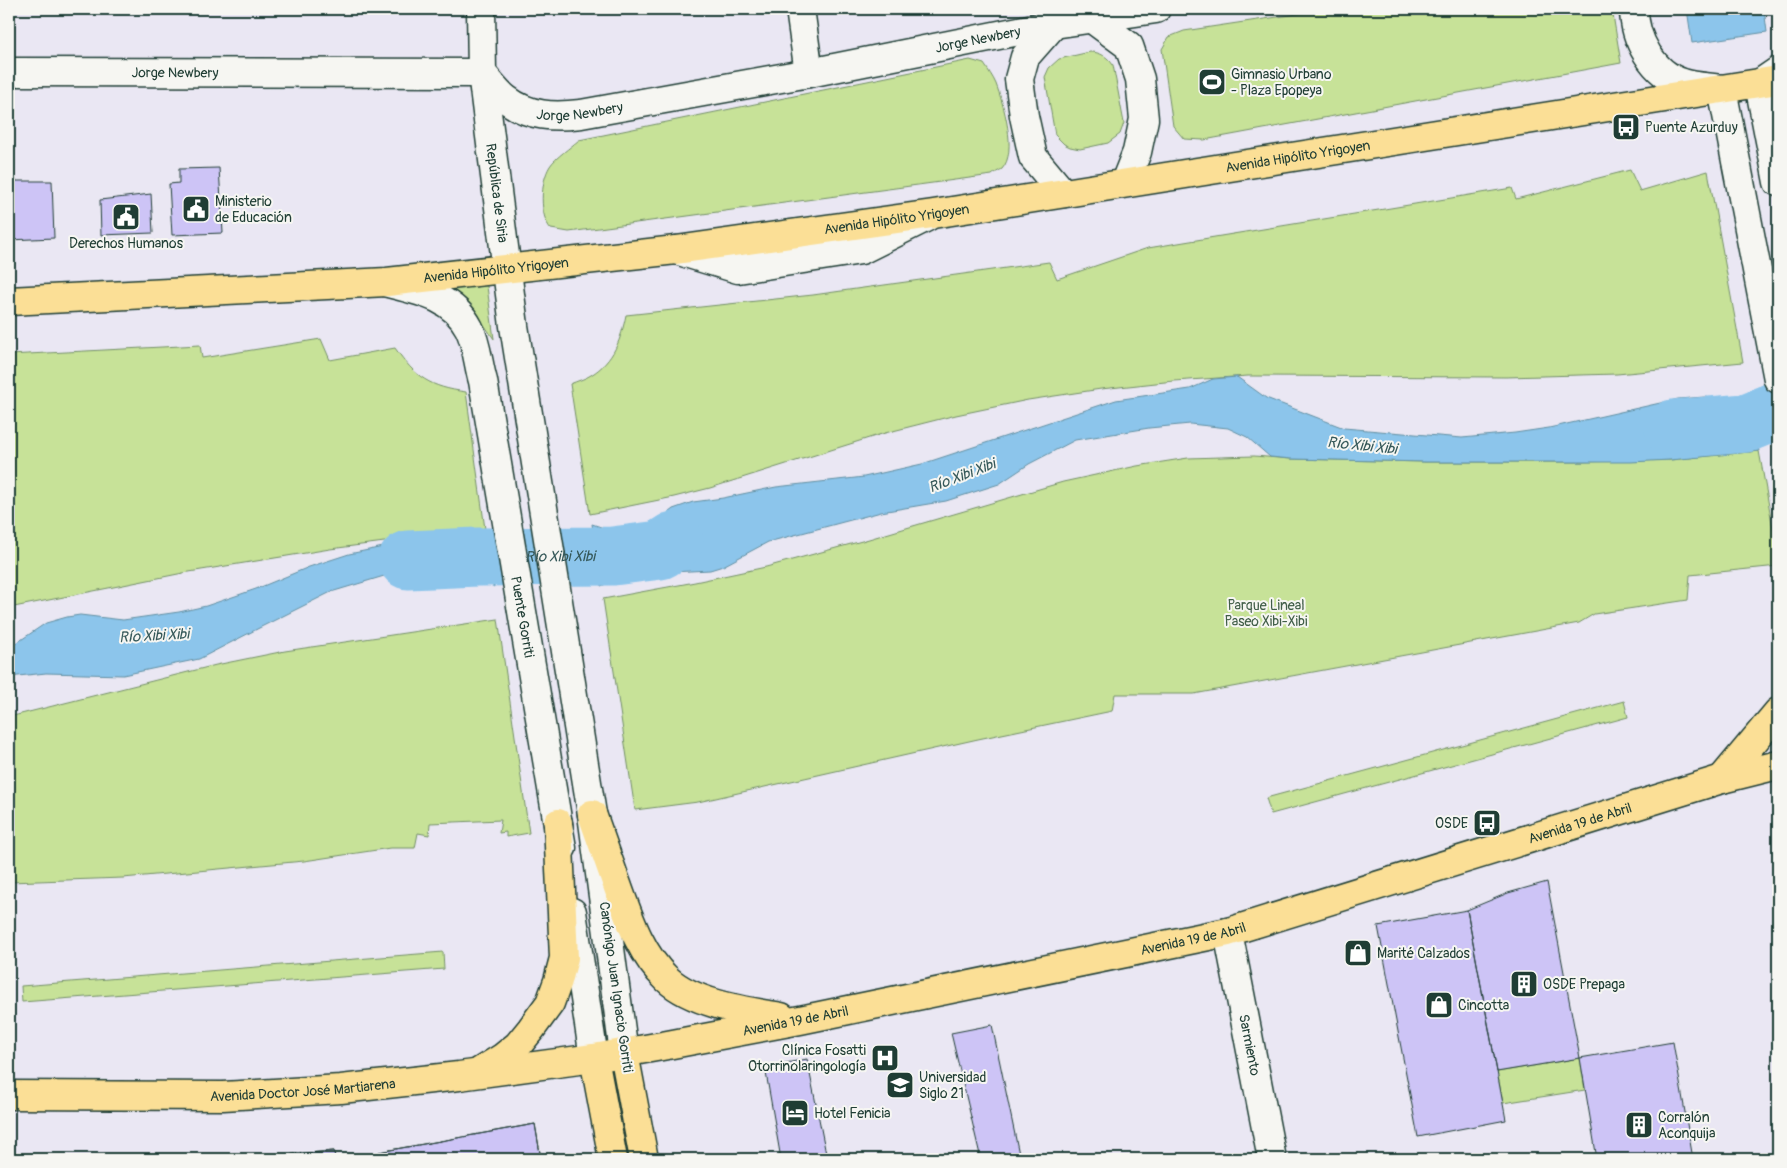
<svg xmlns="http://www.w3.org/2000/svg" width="1787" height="1168" viewBox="0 0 1787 1168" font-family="Pangolin,sans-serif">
<rect width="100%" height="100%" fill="#eae7f3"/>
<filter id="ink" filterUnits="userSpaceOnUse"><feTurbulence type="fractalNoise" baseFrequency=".02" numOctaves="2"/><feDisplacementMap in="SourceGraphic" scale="10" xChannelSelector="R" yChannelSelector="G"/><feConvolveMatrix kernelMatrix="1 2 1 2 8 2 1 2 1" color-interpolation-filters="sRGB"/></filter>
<g filter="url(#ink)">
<path fill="#c7e298" stroke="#739066" d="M1331,9h281l9,54 -417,77 -20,-1 -11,-13 -11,-77 7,-12 15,-6z
M1090,52c10,0 18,5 23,13l11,58 -4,11 -12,9 -28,6 -10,-2 -6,-3 -9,-9 -10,-58 4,-9 10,-9z
M970,60l14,4c4,6 9,13 12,20 7,19 22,68 6,85 -3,2 -8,4 -10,6l-423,57 -18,-3c-12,-13 -11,-47 -1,-63 5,-8 21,-19 29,-26z
M1630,170l10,21 68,-20 35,191 -126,12 -111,3 -258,-1 -74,5 -73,8 -73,11 -72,15 -71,18 -175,55 -36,9 -84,17 -20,-130c7,-3 15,-5 21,-9 23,-14 30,-36 35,-60l187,-20 236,-33 8,17 91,-31 364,-60 4,11z
M486,279l8,60 -23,-33 -39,-23z
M321,339l9,21 65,-12c21,30 35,39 71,44l19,137 -155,20 -147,24 -174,35v-253l191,-10 2,13z
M1759,451l19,105v10l-88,9 -2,25 -94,14 -15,9 -385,71h-79l-3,17 -134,28 -280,63 -63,8 -32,-211 92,-17 71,-15 96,-26 201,-59 74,-16 51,-8 66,-2 37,3 135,3h154l90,-2z
M498,619l31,214 -23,4v-5l-7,1 2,-13 -71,3 -1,12 -11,-2 -3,15h-25l-86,13 -181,17 -114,4v-165l207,-52 69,-14z
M1624,701l4,16 -357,97 -5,-16z
M443,952l1,17 -422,33 -1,-16z
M1580,1058l5,32 -82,13 -6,-31z"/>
<path fill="#8cc5eb" stroke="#608fa2" d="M1687,9h77l3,23 -75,11z
M1237,377l29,21 78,30 118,10 53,-5 34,-5 129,-29 26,-2 46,5 9,49 -89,9 -39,2h-205l-135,-3 -21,-2 -23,-20 -19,-9 -38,-4 -41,4 -74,12 -46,24 -30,20 -53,17 -65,11 -113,30 -45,24 -13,4 -39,2 -17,-3 -16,3 -37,14 -9,-62 18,6 12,1 19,-2 10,-7 13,-6 9,-7 20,-7 30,-4 53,-11 88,-10 58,-13 194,-64 74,-11 23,-10z
M468,537l19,8 7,42 -21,-14 -46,-5 -14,1 -19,4 -63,19 -70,35 -62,32 -76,16 -77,-2 -37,4v-29l37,-25 21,-6 13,-2 43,5 56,-8 27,-6 50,-17 53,-22 40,-13 44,-9z"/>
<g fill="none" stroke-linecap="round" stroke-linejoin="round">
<g stroke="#8cc5eb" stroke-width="59">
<path d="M1674,429l72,-6 32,-13"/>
<path id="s1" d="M408,560l69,-3 136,-1 47,-6 14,-9"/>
</g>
</g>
<path fill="#cdc4f6" stroke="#1f3d34" d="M219,168l4,65 -51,2 -3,-51 10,-1v-14z
M9,181h43l2,57 -45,2z
M151,194l2,39 -52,2 -1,-35z
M1547,882l33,176 -83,14 -30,-162 41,-17z
M1467,910l39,210 -88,17 -40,-211z
M992,1025l28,134h-39l-30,-126z
M1673,1042l20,117h-96l-17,-101z
M807,1059l20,100h-46l-16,-92z
M535,1124l6,35h-161l-1,-7z
M535,1124l6,35h-161l-1,-7z
M334,1151l1,8h-102z
M334,1151l1,8h-102z"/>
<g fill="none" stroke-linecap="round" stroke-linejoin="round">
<defs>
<g id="minor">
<path id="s2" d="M481,9l1,64 32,253 78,488 32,239"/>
<path d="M800,9l9,64"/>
<path d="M1634,9c0,30 19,65 49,74 12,4 27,4 39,6l56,290"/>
<path d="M1091,18l38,28 11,33 4,40 -7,33 -12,30"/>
<path d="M1054,24l-29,33 -6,22 5,37 9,41 30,36"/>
<path d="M1778,71l-19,13 19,98"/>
<path id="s3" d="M9,72l473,1c8,9 15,19 24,26 23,18 48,18 75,15l228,-41 245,-49 102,-15"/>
<path d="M676,250l62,19 123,-19 66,-33"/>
<path id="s4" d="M388,283c32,8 65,14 81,45 8,16 9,36 14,53l79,467"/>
<path d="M572,912l22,146"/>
<path id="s5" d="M1228,932l44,227"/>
</g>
<g id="major">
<path id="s6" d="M9,301l378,-19 289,-32 257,-36 845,-134"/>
<path d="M1722,779l56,-67"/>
<path d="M592,814c8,23 16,45 24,68 12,33 24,72 51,97 27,25 79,32 114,38"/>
<path d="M624,1053l20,106"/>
<path d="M594,1058l19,101"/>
<path d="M481,1071l21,-13 16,-13 13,-16 19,-26 8,-22 6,-23 -6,-135"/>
<path id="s7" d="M9,1095l214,1 118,-7 118,-13 135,-18 68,-12 138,-26 428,-88 494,-153 56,-14"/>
</g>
</defs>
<use href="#minor" stroke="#1f3d34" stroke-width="31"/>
<use href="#major" stroke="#1f3d34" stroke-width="31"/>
<use href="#minor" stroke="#f6f6f2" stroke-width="28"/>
<use href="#major" stroke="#fbdf96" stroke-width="28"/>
</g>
</g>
<defs>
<symbol id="stadium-square" viewBox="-11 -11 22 22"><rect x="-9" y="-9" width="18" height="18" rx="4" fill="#1f3d34" stroke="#f6f6f2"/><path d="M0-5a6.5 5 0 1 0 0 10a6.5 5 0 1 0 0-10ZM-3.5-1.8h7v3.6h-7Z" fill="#fff"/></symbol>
<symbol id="bus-square" viewBox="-11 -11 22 22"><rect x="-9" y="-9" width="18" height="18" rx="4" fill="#1f3d34" stroke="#f6f6f2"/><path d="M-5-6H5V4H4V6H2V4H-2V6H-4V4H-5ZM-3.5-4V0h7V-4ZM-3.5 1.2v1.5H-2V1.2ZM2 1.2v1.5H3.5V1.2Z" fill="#fff"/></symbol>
<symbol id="civic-square" viewBox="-11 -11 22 22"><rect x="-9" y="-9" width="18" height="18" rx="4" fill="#1f3d34" stroke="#f6f6f2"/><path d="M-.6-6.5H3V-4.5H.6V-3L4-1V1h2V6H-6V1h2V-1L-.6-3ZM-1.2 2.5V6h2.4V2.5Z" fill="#fff"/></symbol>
<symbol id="shop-square" viewBox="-11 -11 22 22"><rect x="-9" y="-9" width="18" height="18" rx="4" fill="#1f3d34" stroke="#f6f6f2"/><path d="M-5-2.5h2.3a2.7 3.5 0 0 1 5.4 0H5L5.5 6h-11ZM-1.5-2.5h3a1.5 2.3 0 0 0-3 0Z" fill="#fff"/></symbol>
<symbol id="building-square" viewBox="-11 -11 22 22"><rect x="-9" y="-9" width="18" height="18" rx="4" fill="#1f3d34" stroke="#f6f6f2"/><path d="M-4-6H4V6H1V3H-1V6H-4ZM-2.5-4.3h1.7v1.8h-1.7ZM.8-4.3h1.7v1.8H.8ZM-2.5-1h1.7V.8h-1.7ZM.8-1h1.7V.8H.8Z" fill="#fff"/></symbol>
<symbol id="hospital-square" viewBox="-11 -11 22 22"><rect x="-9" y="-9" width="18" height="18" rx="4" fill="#1f3d34" stroke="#f6f6f2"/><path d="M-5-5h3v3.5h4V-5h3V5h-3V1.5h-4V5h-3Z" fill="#fff"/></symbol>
<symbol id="university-square" viewBox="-11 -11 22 22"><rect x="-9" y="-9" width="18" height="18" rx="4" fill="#1f3d34" stroke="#f6f6f2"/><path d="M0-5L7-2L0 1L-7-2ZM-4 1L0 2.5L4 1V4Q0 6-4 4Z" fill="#fff"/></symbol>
<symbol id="hotel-square" viewBox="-11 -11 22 22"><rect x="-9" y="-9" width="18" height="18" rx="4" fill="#1f3d34" stroke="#f6f6f2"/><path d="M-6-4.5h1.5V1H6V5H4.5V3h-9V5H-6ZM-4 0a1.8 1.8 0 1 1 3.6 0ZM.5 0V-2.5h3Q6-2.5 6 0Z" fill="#fff"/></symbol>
</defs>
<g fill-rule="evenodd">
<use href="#stadium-square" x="1196" y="66" width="32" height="32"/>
<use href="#bus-square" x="1610" y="111" width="32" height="32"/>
<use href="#civic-square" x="180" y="193" width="32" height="32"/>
<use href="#civic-square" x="110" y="201" width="32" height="32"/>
<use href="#bus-square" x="1471" y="807" width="32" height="32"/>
<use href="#shop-square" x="1342" y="937" width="32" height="32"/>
<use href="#building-square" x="1508" y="968" width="32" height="32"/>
<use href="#shop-square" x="1423" y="989" width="32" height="32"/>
<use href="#hospital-square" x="869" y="1042" width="32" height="32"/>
<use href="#university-square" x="884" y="1069" width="32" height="32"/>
<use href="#hotel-square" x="779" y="1097" width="32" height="32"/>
<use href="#building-square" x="1623" y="1109" width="32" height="32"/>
</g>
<g text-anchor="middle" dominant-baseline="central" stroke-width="4" stroke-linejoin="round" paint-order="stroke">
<g font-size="14" fill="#1f3d34" stroke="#f6f6f2">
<text stroke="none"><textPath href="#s3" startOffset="991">Jorge Newbery</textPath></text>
<text stroke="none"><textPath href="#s3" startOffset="166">Jorge Newbery</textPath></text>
<text stroke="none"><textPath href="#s3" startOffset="586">Jorge Newbery</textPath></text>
<text stroke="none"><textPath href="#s6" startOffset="1298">Avenida Hipólito Yrigoyen</textPath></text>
<text stroke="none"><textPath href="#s2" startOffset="185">República de Siria</textPath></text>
<text stroke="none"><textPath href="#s6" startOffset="892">Avenida Hipólito Yrigoyen</textPath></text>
<text stroke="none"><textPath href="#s6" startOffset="488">Avenida Hipólito Yrigoyen</textPath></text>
<text stroke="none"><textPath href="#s4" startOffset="390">Puente Gorriti</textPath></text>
<text stroke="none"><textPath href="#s7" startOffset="1602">Avenida 19 de Abril</textPath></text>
<text stroke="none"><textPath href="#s7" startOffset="1198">Avenida 19 de Abril</textPath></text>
<text transform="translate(616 987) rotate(82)">Canónigo Juan Ignacio Gorriti</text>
<text stroke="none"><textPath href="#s7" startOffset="792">Avenida 19 de Abril</textPath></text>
<text stroke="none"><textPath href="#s5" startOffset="115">Sarmiento</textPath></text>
<text stroke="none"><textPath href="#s7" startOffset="294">Avenida Doctor José Martiarena</textPath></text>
</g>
<g font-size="14" fill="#1f3d34" stroke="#f6f6f2" text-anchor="start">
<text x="1231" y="74">Gimnasio Urbano<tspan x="1231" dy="16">- Plaza Epopeya</tspan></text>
<text x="1645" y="127">Puente Azurduy</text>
<text x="215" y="201">Ministerio<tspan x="215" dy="16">de Educación</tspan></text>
<text x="126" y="243" text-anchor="middle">Derechos Humanos</text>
<text x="1468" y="823" text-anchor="end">OSDE</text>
<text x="1377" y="953">Marité Calzados</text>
<text x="1543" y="984">OSDE Prepaga</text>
<text x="1458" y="1005">Cincotta</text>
<text x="866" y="1050" text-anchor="end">Clínica Fosatti<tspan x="866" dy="16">Otorrinolaringología</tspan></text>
<text x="919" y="1077">Universidad<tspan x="919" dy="16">Siglo 21</tspan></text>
<text x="814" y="1113">Hotel Fenicia</text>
<text x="1658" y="1117">Corralón<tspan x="1658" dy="16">Aconquija</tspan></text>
</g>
<g font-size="14" fill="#415e48" stroke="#f6f6f2">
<text x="1266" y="605">Parque Lineal<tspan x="1266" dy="16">Paseo Xibi-Xibi</tspan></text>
</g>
<g font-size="15" font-style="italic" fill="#355859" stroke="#f6f6f2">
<text transform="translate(1362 446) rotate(6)">Río Xibi Xibi</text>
<text transform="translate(962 476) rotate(-21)">Río Xibi Xibi</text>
<text stroke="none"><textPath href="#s1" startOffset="152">Río Xibi Xibi</textPath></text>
<text transform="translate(154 636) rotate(-3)">Río Xibi Xibi</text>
</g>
</g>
<rect width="1787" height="1168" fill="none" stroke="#f6f6f2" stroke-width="30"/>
<rect x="15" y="15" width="1757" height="1138" fill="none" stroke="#1f3d34" stroke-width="2" filter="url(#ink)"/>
</svg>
